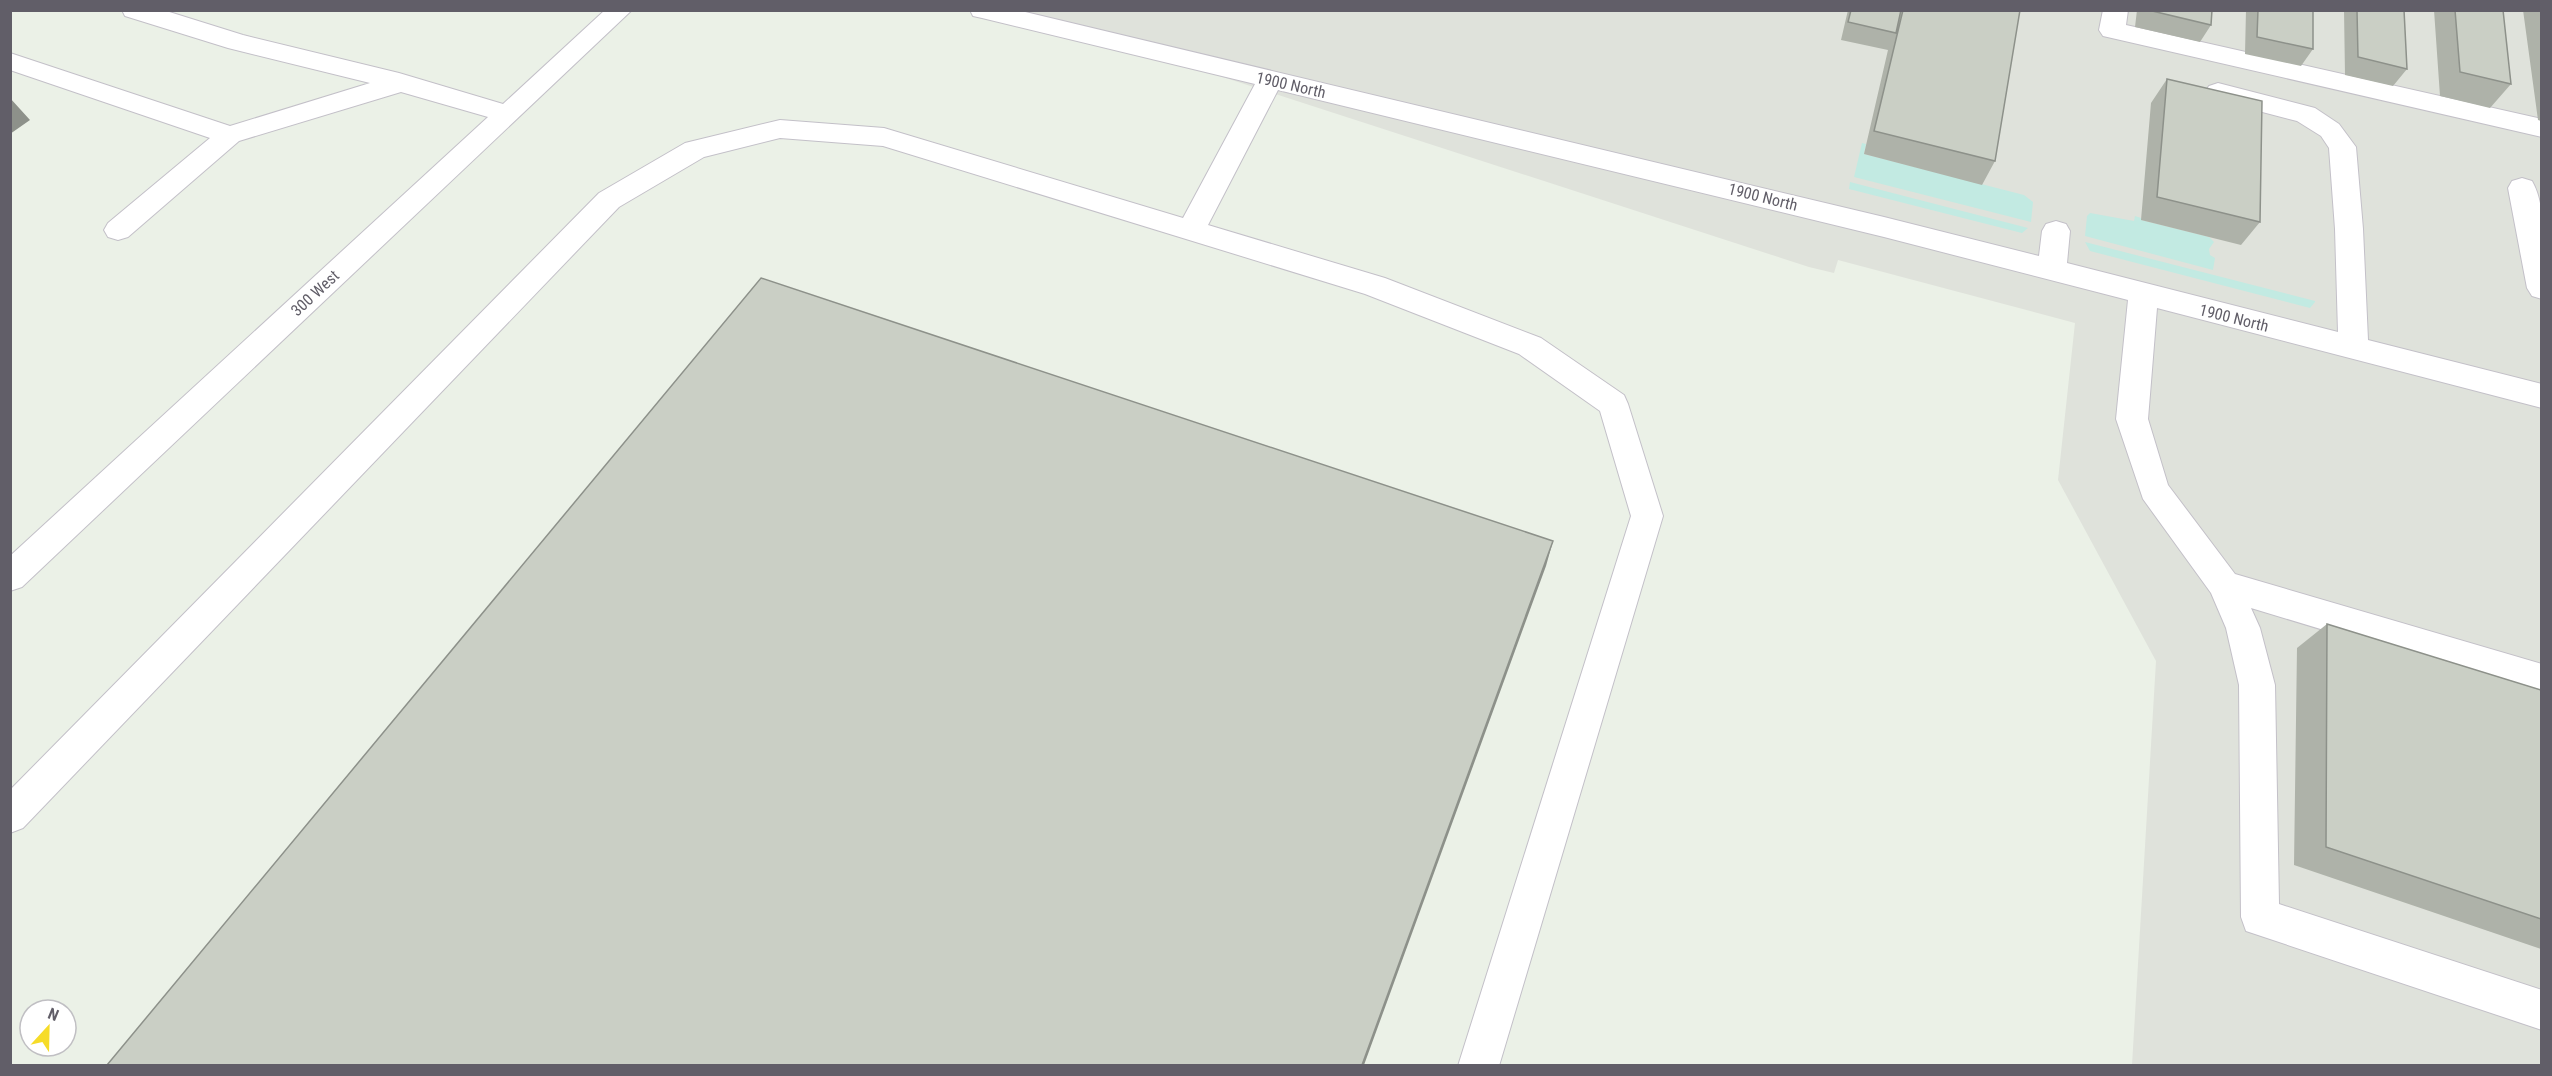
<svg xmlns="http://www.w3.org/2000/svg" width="2552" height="1076" viewBox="0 0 2552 1076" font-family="'Roboto Condensed',sans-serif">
<rect width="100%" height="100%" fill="#ebf1e7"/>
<path fill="#dfe2db" d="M982,11h1559v1054h-409l24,-404 -98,-181 17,-157 -237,-63 -4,13 -25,-6 -691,-224z"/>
<path fill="#c2eae2" d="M1862,143l4,1 -2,10 160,41 9,7 -2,20 -177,-45z
M1850,182l178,46 -6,5 -173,-44z
M2090,213l44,8 1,-5 6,2v2l68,17 5,5 -5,7 1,6 5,3 -2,12 -128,-34 2,-20z
M2085,242l230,59v1l-5,6 -220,-57z"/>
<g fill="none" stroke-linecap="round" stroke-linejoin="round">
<defs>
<path id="minor" d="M122,10h41l80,25 156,38 104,31 102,-94h27l-610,577 -12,4v-35l478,-439 -87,-25 -162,49 -111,96 -10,3 -10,-3 -4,-7 4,-7 102,-85 -200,-68v-17l220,73 140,-43 -142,-35 -103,-32z
M970,10h47l867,207 155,39 3,-25 4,-7 10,-3 10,3 4,7 -3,32 271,69 -3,-103 -6,-81 -8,-12 -24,-15 -88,-23 -4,-6 4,-6 9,-3 97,25 24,16 17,23 7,82 5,111 174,44v24l-385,-100 -9,111 20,66 67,89 307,90v32l-291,-88 9,20 15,57 4,219 263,86v40l-296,-99 -5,-14 -2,-232 -13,-57 -15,-35 -68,-94 -27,-80 12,-119 -244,-63 -606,-147 -70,135 177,53 156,60 83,57 4,9 35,112 -164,550h-41l173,-550 -31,-105 -81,-57 -154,-60 -482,-148 -103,-8 -76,19 -85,50 -596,621 -13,5v-43l589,-597 86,-50 95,-23 104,8 299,90 72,-134 -273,-66 -9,-2z
M2103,10h25l-2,15 416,94v18l-439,-101 -4,-6z
M2522,178l10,3c17,29 10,84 10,118l-10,-3 -5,-8 -19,-100 4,-7z"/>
</defs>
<use href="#minor" stroke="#c3c0c8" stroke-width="2"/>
<use href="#minor" fill="#fff" fill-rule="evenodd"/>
</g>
<path fill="#aeb2a9" d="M1848,10h172l-25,151 -13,24 -118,-31 24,-104 -47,-10z
M2137,10h75l-1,15 -11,17 -65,-15z
M2246,10h67v39l-12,17 -56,-12z
M2344,10h60l3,59 -14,17 -48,-11z
M2434,10h69l8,74 -21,24 -50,-12z
M2523,10h18v111l-3,-1z
M2167,79l93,143 -19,23 -100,-25 10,-117z
M2327,624l214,66v259l-247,-84 3,-217z"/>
<path fill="#8d918a" d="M10,98l20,22 -20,14z
M1553,541l-7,25 -182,499h-2z"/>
<path fill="#cacfc5" stroke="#8d918a" stroke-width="1.5" d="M1851,10h50l-5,23 -48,-11z
M1903,10h117l-25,151 -121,-30z
M2148,10h64l-1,15z
M2258,10h55v39l-56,-12z
M2357,10h47l3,59 -49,-12z
M2455,10h48l8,74 -51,-12z
M2167,79l95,22 -2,121 -103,-25z
M761,278l792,263 -191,524h-1255z
M2327,624l214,66v229l-215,-72z"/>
<g text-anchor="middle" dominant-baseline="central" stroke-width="4.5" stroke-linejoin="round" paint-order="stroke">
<g font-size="16" fill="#615e68" stroke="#fff">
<text transform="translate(1291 85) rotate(13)">1900 North</text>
<text transform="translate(1763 197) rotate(14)">1900 North</text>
<text transform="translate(315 293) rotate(-43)">300 West</text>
<text transform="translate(2234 318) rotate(14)">1900 North</text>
</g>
</g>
<rect width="2552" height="1076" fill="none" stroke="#615e68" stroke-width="24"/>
<g transform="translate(48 1028) rotate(22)"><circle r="28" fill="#ffffff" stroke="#c0bfc3" stroke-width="1.5"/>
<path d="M0-4.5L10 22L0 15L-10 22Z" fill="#f6dc28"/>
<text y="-9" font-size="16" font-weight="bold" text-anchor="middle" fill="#615e68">N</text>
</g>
</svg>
